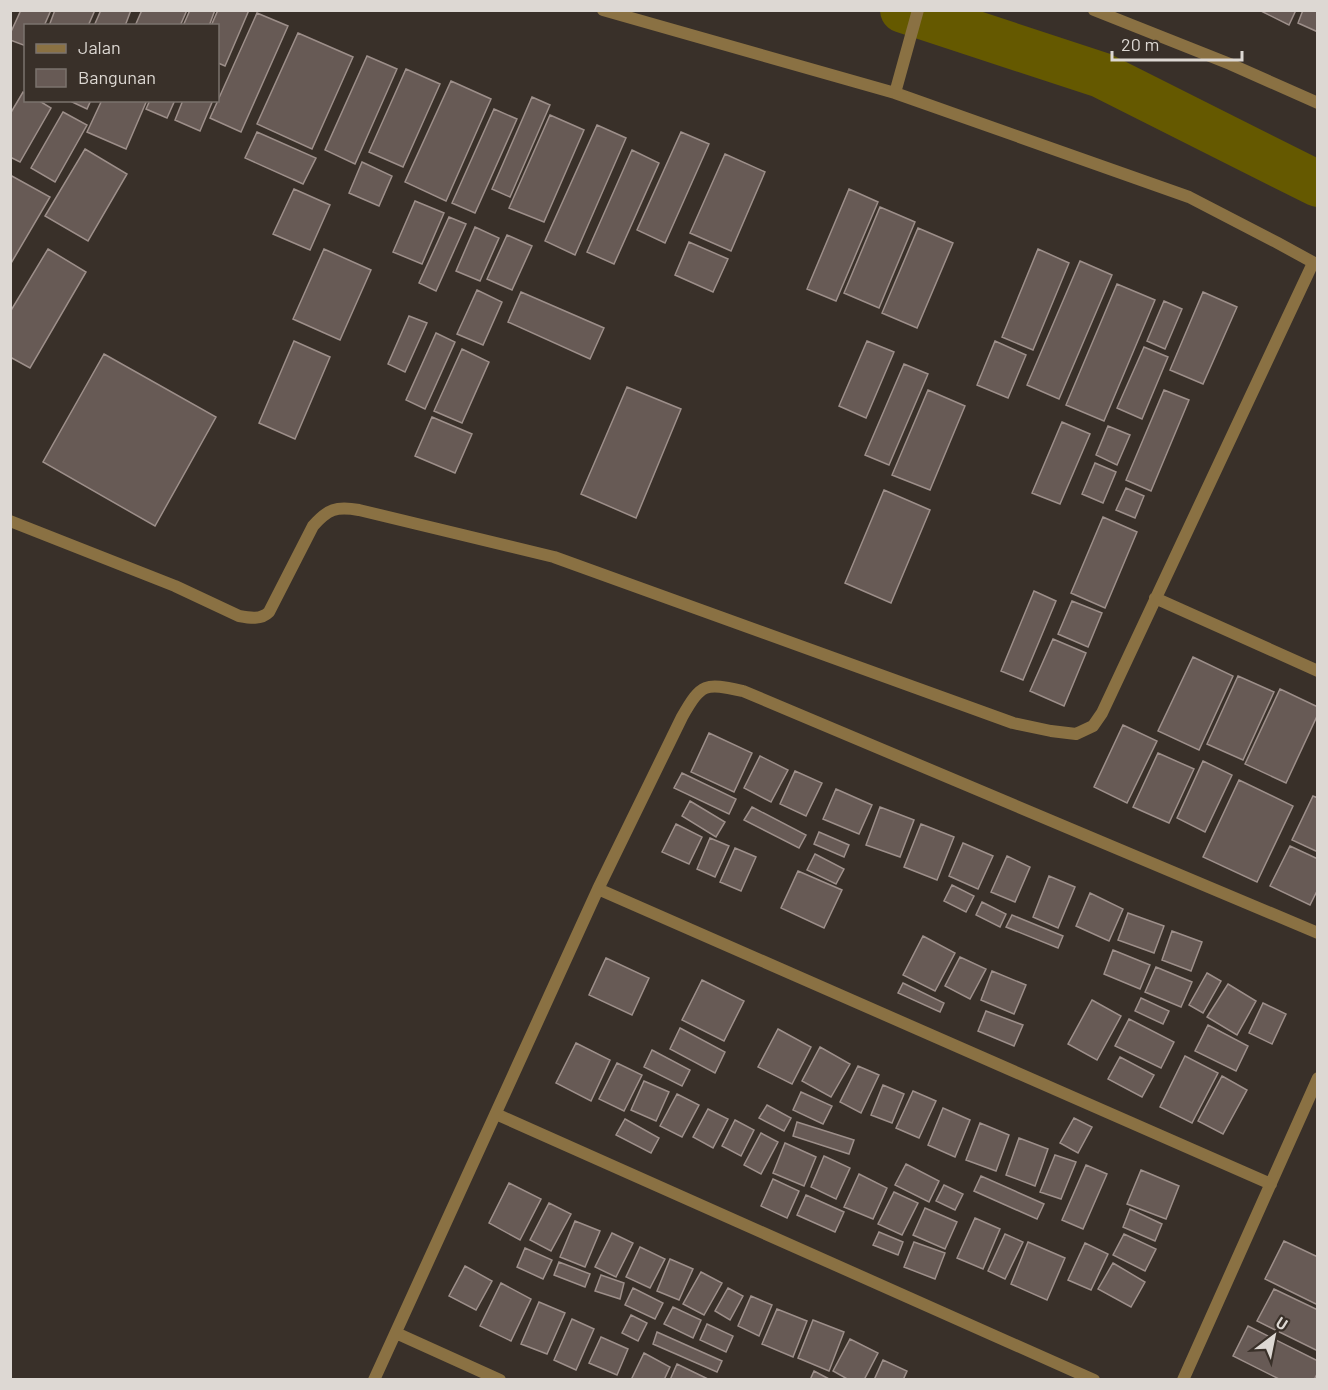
<svg xmlns="http://www.w3.org/2000/svg" width="1328" height="1390" viewBox="0 0 1328 1390" font-family="Barlow,sans-serif">
<rect width="100%" height="100%" fill="#393029"/>
<g fill="none" stroke-linecap="round" stroke-linejoin="round">
<path stroke="#655900" stroke-width="46" d="M903,10l198,65 217,109"/>
</g>
<path fill="#675a55" stroke="#9d8f8a" stroke-width="1.5" d="M21,10h30l-7,16h-18v20l-16,-6v-6z
M55,10h40l-7,16h-39z
M101,10h30l-6,16h-31z
M142,10h45l-7,16h-45z
M190,10h25l-6,16h-26z
M218,10h31l-24,56 -7,-3v-37h-7z
M1259,10h37l-7,15z
M1303,10h15v22l-20,-9z
M257,13l31,13 -47,106 -31,-14z
M298,33l55,24 -41,92 -55,-25z
M367,56l30,13 -42,95 -30,-14z
M406,69l34,15 -37,83 -34,-15z
M451,81l40,18 -45,102 -41,-19z
M23,92l3,2v6h12l13,8 -31,54 -10,-5v-43z
M532,97l18,8 -40,92 -18,-8z
M68,100h23l-4,9z
M102,100h45l-21,49 -39,-17z
M150,100h25l-8,18 -21,-9z
M183,100h30l-13,31 -25,-11z
M494,109l23,10 -42,94 -23,-10z
M63,112l24,13 -32,57 -24,-14z
M550,115l34,15 -40,92 -35,-14z
M597,125l29,13 -51,117 -30,-14z
M257,132l59,26 -13,26 -58,-26z
M681,132l28,12 -44,99 -28,-13z
M85,149l42,25 -39,67 -43,-25z
M632,150l27,13 -45,101 -27,-12z
M725,154l40,18 -34,79 -41,-18z
M362,162l30,14 -13,30 -30,-13z
M10,175l40,22 -40,68z
M294,189l36,16 -20,45 -37,-16z
M849,189l29,13 -42,99 -29,-12z
M415,201l29,12 -22,51 -29,-12z
M880,207l35,15 -36,86 -35,-15z
M449,217l17,7 -30,67 -17,-8z
M475,227l24,11 -19,43 -24,-10z
M918,228l35,15 -36,85 -35,-15z
M507,235l25,11 -20,44 -25,-11z
M689,242l39,17 -15,33 -38,-17z
M48,249l38,23 -56,96 -20,-11v-45z
M324,249l47,21 -31,70 -47,-21z
M1038,249l31,14 -36,87 -31,-13z
M1080,261l32,14 -53,124 -32,-14z
M1117,284l38,16 -51,121 -38,-16z
M477,290l25,12 -19,43 -26,-11z
M521,292l83,36 -14,31 -82,-37z
M1203,292l34,15 -34,77 -33,-14z
M1164,301l18,8 -17,40 -18,-8z
M409,316l18,7 -22,49 -17,-8z
M436,333l19,9 -30,67 -19,-9z
M294,341l36,16 -35,82 -36,-16z
M867,341l27,11 -28,66 -27,-12z
M995,341l31,14 -18,43 -31,-13z
M1144,347l24,10 -26,62 -25,-11z
M462,349l27,13 -27,61 -28,-12z
M104,354l112,63 -61,109 -112,-64z
M904,364l24,10 -39,91 -24,-10z
M627,387l54,22 -45,109 -55,-24z
M928,390l37,16 -35,84 -38,-15z
M1164,390l25,10 -38,91 -25,-11z
M432,417l40,17 -17,39 -40,-17z
M1062,422l28,12 -30,70 -28,-11z
M1108,426l22,9 -13,30 -21,-10z
M1095,463l21,9 -13,31 -21,-9z
M1126,488l18,8 -9,22 -19,-8z
M884,490l46,20 -39,93 -46,-20z
M1103,517l34,15 -32,76 -34,-15z
M1034,591l22,10 -33,79 -22,-9z
M1072,601l30,12 -14,34 -30,-13z
M1053,639l33,14 -22,53 -34,-15z
M1193,657l40,19 -34,74 -41,-19z
M1238,676l36,16 -31,68 -36,-16z
M1280,689l38,18v7l-32,69 -41,-19z
M1123,725l34,16 -30,62 -33,-16z
M709,733l43,20 -18,39 -43,-20z
M1158,753l36,16 -25,54 -36,-16z
M760,756l28,14 -17,32 -27,-14z
M1203,761l29,14 -27,57 -28,-14z
M795,771l27,12 -16,33 -26,-12z
M682,773l54,26 -7,15 -55,-26z
M1239,780l54,26 -36,76 -54,-25z
M836,789l36,16 -13,29 -36,-15z
M1313,796l5,2v54l-26,-12z
M690,801l35,21 -9,15 -34,-21z
M752,807l54,28 -7,13 -55,-28z
M880,807l34,13 -14,37 -34,-12z
M676,824l26,13 -13,27 -27,-12z
M921,824l33,13 -17,43 -33,-13z
M819,832l30,13 -5,12 -30,-13z
M710,838l19,8 -14,31 -18,-8z
M963,843l30,13 -15,33 -29,-13z
M1290,846l28,13v30l-8,16 -40,-19z
M735,848l21,9 -15,34 -21,-9z
M815,854l29,15 -8,15 -29,-14z
M1007,856l23,11 -15,35 -24,-10z
M798,871l44,19 -18,38 -43,-20z
M1049,876l26,11 -17,41 -25,-11z
M952,885l22,11 -8,16 -22,-11z
M1090,893l33,16 -14,32 -33,-15z
M982,902l24,12 -6,13 -24,-12z
M1128,913l36,13 -10,27 -36,-13z
M1012,915l51,21 -5,12 -52,-21z
M1172,931l30,11 -11,29 -29,-11z
M923,936l32,17 -20,38 -32,-16z
M1113,950l37,15 -10,24 -36,-15z
M960,957l26,12 -16,30 -25,-13z
M606,958l43,20 -17,37 -43,-20z
M1156,967l36,15 -11,25 -36,-15z
M992,971l34,14 -12,29 -33,-14z
M1207,973l14,8 -18,32 -14,-8z
M702,980l42,21 -20,40 -42,-21z
M903,983l41,20 -4,9 -42,-19z
M1228,984l28,17 -19,34 -30,-18z
M1141,998l28,13 -6,13 -28,-13z
M1092,1000l29,16 -24,44 -29,-16z
M1263,1003l23,11 -14,30 -23,-11z
M986,1011l37,14 -9,21 -36,-15z
M1129,1019l45,23 -13,26 -46,-22z
M1208,1025l40,21 -12,25 -41,-20z
M680,1028l45,24 -10,21 -45,-24z
M778,1029l33,18 -19,37 -34,-17z
M576,1043l34,17 -19,41 -35,-18z
M820,1047l30,17 -19,33 -29,-16z
M652,1050l38,20 -8,16 -38,-19z
M1185,1056l33,17 -26,50 -32,-16z
M1120,1057l34,18 -12,22 -34,-18z
M617,1063l25,12 -18,36 -25,-12z
M858,1066l21,9 -18,38 -21,-11z
M1222,1076l25,14 -24,44 -25,-13z
M644,1081l25,11 -13,29 -25,-11z
M883,1085l21,9 -12,29 -21,-8z
M913,1091l23,10 -17,37 -23,-10z
M801,1092l31,14 -9,18 -30,-14z
M677,1094l22,11 -17,32 -22,-11z
M767,1105l24,13 -7,13 -25,-13z
M943,1108l27,12 -15,37 -27,-12z
M708,1109l20,10 -15,29 -20,-11z
M1074,1118l18,9 -14,26 -18,-10z
M625,1119l34,19 -8,15 -35,-18z
M735,1120l19,10 -13,26 -19,-10z
M797,1122l57,18 -5,14 -56,-18z
M980,1123l29,12 -13,36 -30,-11z
M761,1133l17,9 -17,32 -17,-9z
M1019,1138l29,11 -13,37 -29,-11z
M785,1143l31,14 -12,29 -31,-13z
M1055,1155l21,7 -15,37 -21,-7z
M824,1156l26,12 -14,31 -25,-12z
M906,1164l33,17 -10,21 -34,-17z
M1086,1165l21,9 -24,55 -21,-9z
M1141,1170l38,16 -13,33 -39,-15z
M859,1174l28,14 -14,31 -29,-12z
M981,1176l63,28 -7,15 -63,-28z
M773,1179l26,12 -12,27 -26,-12z
M509,1183l32,16 -21,41 -31,-17z
M944,1185l19,9 -8,16 -19,-9z
M894,1192l24,11 -16,32 -24,-11z
M806,1195l38,17 -9,20 -38,-17z
M549,1203l22,11 -20,37 -21,-11z
M925,1208l32,14 -12,27 -32,-14z
M1130,1209l32,15 -7,17 -32,-14z
M975,1218l25,11 -17,40 -26,-11z
M575,1221l25,10 -15,36 -25,-10z
M879,1232l24,10 -5,13 -25,-10z
M612,1233l21,10 -17,34 -21,-10z
M1005,1234l18,8 -18,37 -17,-8z
M1124,1234l32,15 -11,22 -32,-16z
M1284,1241l34,16v48l-53,-26z
M914,1242l31,11 -10,26 -31,-12z
M1028,1242l37,16 -18,42 -36,-16z
M1085,1243l23,11 -17,36 -23,-10z
M640,1247l25,12 -15,29 -24,-11z
M525,1248l27,12 -9,19 -26,-12z
M670,1259l23,10 -14,31 -22,-9z
M559,1262l31,12 -5,13 -31,-12z
M1113,1263l32,19 -14,25 -33,-18z
M465,1266l27,15 -16,29 -27,-14z
M701,1272l21,11 -18,32 -21,-11z
M601,1275l23,8 -4,16 -25,-8z
M501,1283l30,16 -20,42 -31,-15z
M633,1288l30,15 -8,16 -30,-14z
M728,1288l15,8 -13,24 -15,-9z
M1274,1289l44,21v41l-61,-30z
M751,1296l21,9 -13,31 -21,-10z
M539,1302l26,11 -18,41 -26,-10z
M673,1307l28,13 -8,18 -29,-14z
M777,1309l30,12 -14,36 -31,-13z
M631,1315l16,8 -9,18 -16,-8z
M572,1319l22,10 -18,41 -22,-10z
M813,1320l31,12 -15,39 -31,-13z
M707,1324l26,12 -7,16 -26,-12z
M1248,1326l70,35v11l-4,8h-33l-48,-24z
M657,1332l65,29 -5,11 -64,-28z
M601,1337l27,12 -11,26 -28,-12z
M850,1339l28,14 -14,27h-15l-16,-9z
M644,1353l26,14 -6,13h-33z
M883,1360l24,11 -4,9h-29z
M677,1364l31,15v1h-38z
M814,1371l17,9h-21z"/>
<g fill="none" stroke-linecap="round" stroke-linejoin="round">
<path stroke="#8a7143" stroke-width="12" d="M603,10l292,83 294,104 87,45 42,23
M1094,10l136,54 88,39
M895,93l23,-83
M10,521l165,65 64,30c11,2 22,4 30,-4l44,-86c15,-17 23,-20 46,-16l195,47 459,166 38,8 25,3 17,-8 9,-13 211,-450
M1155,598l163,73
M598,889l673,295
M496,1114l598,266
M396,1333l104,47
M374,1380l224,-491 84,-172c20,-35 23,-34 61,-26l575,242
M1183,1380l135,-302"/>
</g>
<rect width="1328" height="1390" fill="none" stroke="#ddd8d3" stroke-width="24"/>
<rect x="24" y="24" width="195" height="78" fill="#393029" stroke="#7b736d" stroke-width="1.5"/>
<rect x="36" y="44" width="30" height="9" fill="#8a7143" stroke="#7b736d" stroke-width="1.5"/>
<text x="78" y="54" font-size="18" fill="#ddd8d3">Jalan</text>
<rect x="36" y="69" width="30" height="18" fill="#675a55" stroke="#7b736d" stroke-width="1.5"/>
<text x="78" y="84" font-size="18" fill="#ddd8d3">Bangunan</text>
<g transform="translate(1274 1336) rotate(32)" stroke="#393029" stroke-width="4.5" paint-order="stroke">
<path d="M0-4.5L10 22L0 15L-10 22Z" fill="#ddd8d3"/>
<text y="-9" font-size="16" font-weight="bold" text-anchor="middle" fill="#ddd8d3">U</text>
</g>
<path d="M1112 51v9h130v-9" fill="none" stroke="#ddd8d3" stroke-width="3"/>
<text x="1121" y="51" font-size="18" fill="#ddd8d3" stroke="#393029" stroke-width="4.5" paint-order="stroke">20 m</text>
</svg>
